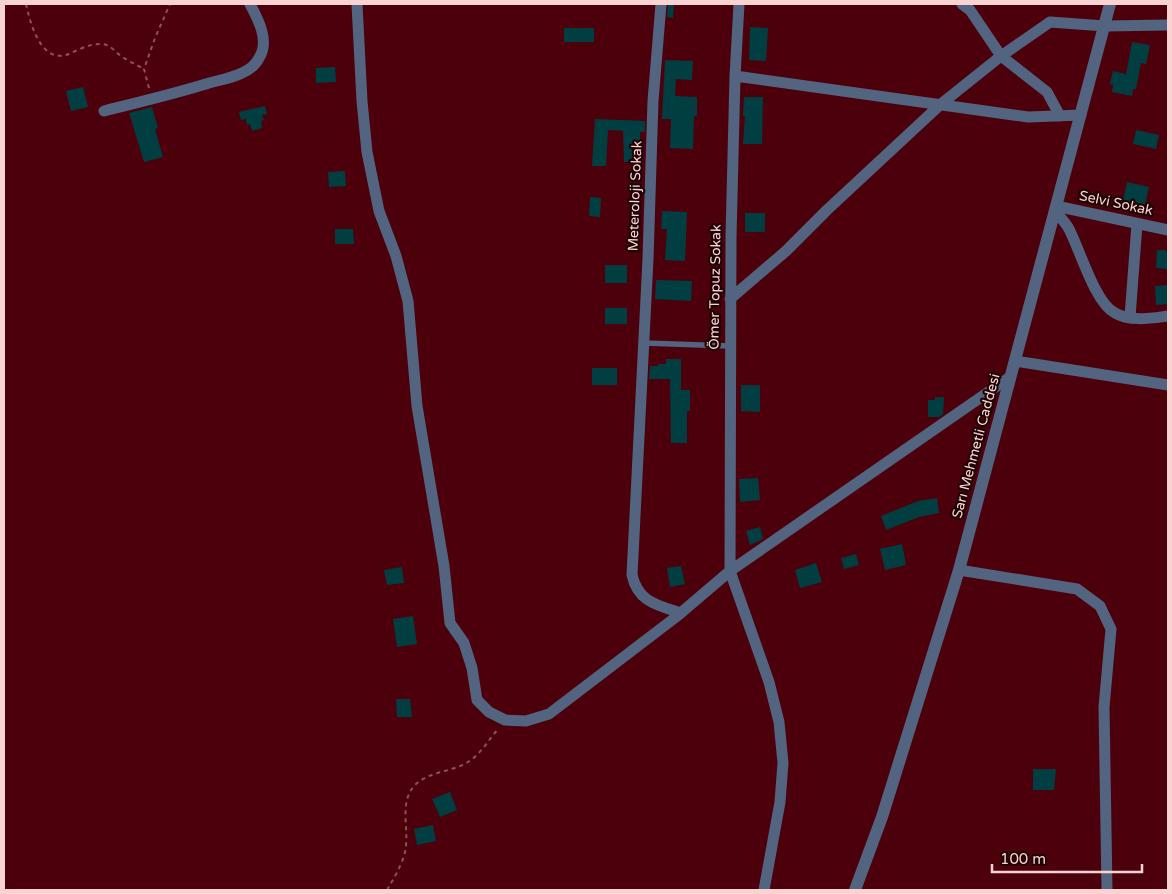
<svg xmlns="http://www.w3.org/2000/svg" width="1172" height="894" viewBox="0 0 1172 894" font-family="'Varela Round',sans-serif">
<rect width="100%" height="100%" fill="#4c000c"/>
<path fill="#003e41" d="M668,4h6l-1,14 -6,-1z
M750,27l18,1 -2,33 -17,-1z
M564,28h30v14h-30z
M1132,42l18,3 -4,19 -5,-1 -5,26h-3l-1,7 -20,-4 1,-7 -3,-1 3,-13 13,3z
M665,60l28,1 -1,19 -16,-1 -1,17 22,1v19h-3l-1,33 -23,-1 1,-29h-9z
M335,67l1,15 -20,1v-15z
M83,87l5,20 -17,4 -5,-20z
M744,97h19l-1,47h-19l2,-28h-2z
M265,106l2,8 -5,1 2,5 -3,1 1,7 -10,3 -2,-7 -3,1 -1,-6 -5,1 -2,-8z
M152,107l6,21 -3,1 8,28 -19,5 -15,-49z
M595,119l50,2v11h-5l1,29 -17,1 -1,-31 -15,-1 -2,36h-14z
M1136,130l23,5 -3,14 -23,-5z
M345,171l1,15 -17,1 -1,-15z
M1127,182l22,5 -4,18 -22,-5z
M590,197l11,1 -1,19 -11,-1z
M662,211l25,1 -2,49 -20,-1 2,-31h-6z
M745,213h20v19h-20z
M335,229h18l1,15h-19z
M1157,250h9v2h2v17l-12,-1z
M605,265h22v18h-22z
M656,280l36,1 -1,20 -36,-2z
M1168,285v19l-12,1 -1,-19z
M605,308h22v16h-22z
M666,359h15v31h9v21h-3v32h-16l-1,-64h-21l1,-13h8v-2h8z
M592,368h25v17h-25z
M741,385h19v27l-19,-1z
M935,397h9l-1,17 -4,3h-11v-17h7z
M758,478l2,22 -20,2 -1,-23z
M937,498l2,15 -20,4 -33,13 -5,-14 37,-15z
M760,527l3,12 -13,6 -4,-14z
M902,544l4,21 -21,5 -5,-21z
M856,554l3,11 -15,4 -3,-11z
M816,563l6,19 -22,6 -5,-18z
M681,566l4,18 -15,3 -3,-19z
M402,567l2,16 -17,2 -3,-15z
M413,616l4,28 -20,3 -4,-28z
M396,699h14l2,18h-15z
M1033,769h23l-2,21h-21z
M450,792l7,18 -17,7 -8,-18z
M433,825l3,16 -19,4 -3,-16z"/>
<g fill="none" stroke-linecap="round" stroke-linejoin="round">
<path stroke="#8e5158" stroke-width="2" stroke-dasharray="4 4" stroke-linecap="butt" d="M26,4c4,18 14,58 40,51 11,-4 23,-12 36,-11 9,1 12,7 19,12 7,5 16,9 23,13
M149,88l-5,-19 11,-31 15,-34
M387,890c7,-12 15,-25 18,-38 5,-22 -7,-49 10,-67 14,-14 38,-13 53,-23 13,-8 21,-23 31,-34"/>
<path stroke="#536480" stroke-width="5.5" d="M644,343l86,3"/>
<path stroke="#536480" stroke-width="11" d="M357,4l5,97 5,51 12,59 17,45 12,45 9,105 27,160 6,57 14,20 8,25 5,32 12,12 16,8 21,1 23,-7 127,-97 54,-46 280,-194
M661,4l-8,97 -5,158 -16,316c6,27 25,30 49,38
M739,4l-4,72 -4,161 -1,334 39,111 10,40 4,41 -3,39 -16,88
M962,4l8,6 31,46 46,36 13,24
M735,76l293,41 53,-2
M104,111c35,-9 70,-17 105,-28 11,-3 23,-5 33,-10 7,-3 14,-9 17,-15 11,-17 -1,-39 -9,-54
M1056,206l112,24
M1055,211c5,6 10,11 14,18 11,21 26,74 46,84 15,9 37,5 53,3
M730,299l56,-48 41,-41 114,-106 60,-48 49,-34 55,4 63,-1
M1130,317l7,-93
M1015,361l153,24
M959,570l118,19 23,17 11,23 -7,78 3,183"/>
<path stroke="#536480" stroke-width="12" d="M855,890l27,-73 77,-247 151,-566"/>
</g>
<g text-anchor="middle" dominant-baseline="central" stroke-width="4.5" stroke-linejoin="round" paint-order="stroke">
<g font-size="14" fill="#f9d3d2" stroke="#1f0204">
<text transform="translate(635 196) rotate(-88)">Meteroloji Sokak</text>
<text transform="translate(1116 203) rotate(12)">Selvi Sokak</text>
<text transform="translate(715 287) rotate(-89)">Ömer Topuz Sokak</text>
<text transform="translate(976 446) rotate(-75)">Sarı Mehmetli Caddesi</text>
</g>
</g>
<rect width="1172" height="894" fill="none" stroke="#f9d3d2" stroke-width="10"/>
<path d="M992 864v8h150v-8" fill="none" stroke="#f9d3d2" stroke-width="2.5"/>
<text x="1000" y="864" font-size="15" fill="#f9d3d2" stroke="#1f0204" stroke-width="4" paint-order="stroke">100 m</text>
</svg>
